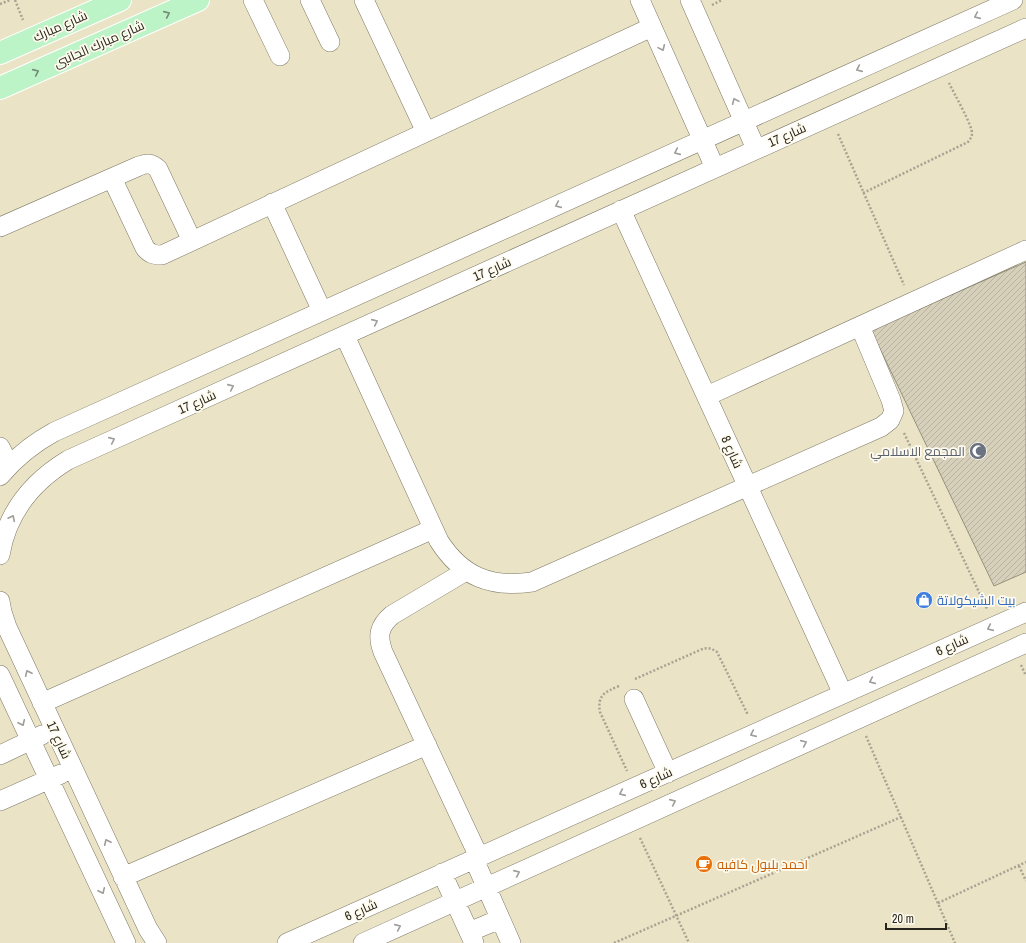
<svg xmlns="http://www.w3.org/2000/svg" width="1026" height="943" viewBox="0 0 1026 943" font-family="'Archivo Narrow',Cairo,sans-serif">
<defs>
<pattern id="building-hatch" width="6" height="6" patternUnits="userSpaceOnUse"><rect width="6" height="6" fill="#d6d0bb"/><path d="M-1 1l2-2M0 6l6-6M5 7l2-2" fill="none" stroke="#b8b2a0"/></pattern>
</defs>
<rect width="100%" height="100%" fill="#f3eed8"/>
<path fill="#ebe3c6" d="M0,0h1026v943h-1026z"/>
<path fill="url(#building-hatch)" stroke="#96917d" d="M1026,262v310l-32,14 -123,-256z"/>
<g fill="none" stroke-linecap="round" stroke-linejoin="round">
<defs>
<path id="minor" d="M253,0l27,56
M310,0l20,42
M364,0l62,132
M640,0l75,168
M690,0l66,149
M112,178l33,70c5,6 9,7 17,7l490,-228
M272,203l50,108
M621,210l222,484
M0,227l139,-61c8,-3 13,-3 19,3l34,72
M345,336l94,205c23,36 52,47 93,41l349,-155 9,-7 4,-9 -3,-11 -31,-74
M707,396l319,-146
M0,447l9,18
M0,476c16,-19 32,-32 54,-44l959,-432
M0,555c7,-43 32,-73 68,-95l958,-432
M466,571l-74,44c-13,11 -15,21 -9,37l96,205
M0,601l2,11 5,15 141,302 9,14
M0,675l126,268
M634,699l34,74
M42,703l391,-174
M0,755l42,-20
M0,801l61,-27
M474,859l37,84
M442,873l32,70
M123,877l304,-132
M469,932l31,-13
M287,943l739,-331
M363,943l663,-300"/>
<path id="major" d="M0,53l120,-53
M0,88l198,-88"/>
</defs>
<use href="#minor" stroke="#7d7864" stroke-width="20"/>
<use href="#major" stroke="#fff" stroke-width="24"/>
<path stroke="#a8a392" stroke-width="2.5" stroke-dasharray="2 2" stroke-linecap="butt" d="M15,0l8,20
M0,4l10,-4
M712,5l10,-5
M838,134l66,151
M863,193l105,-51c2,-3 4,-5 4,-8 1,-8 -19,-42 -23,-51
M904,433l83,176
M1021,665l5,11
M635,679l65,-29c7,-3 11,-2 17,2l31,63
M619,686c-14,6 -22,9 -19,26l27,59
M866,736l89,207
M640,838l49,105
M1019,866l7,15
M938,903l88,-41
M614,943l287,-126"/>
<use href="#minor" stroke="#fff" stroke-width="19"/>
<use href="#major" stroke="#bcf3c7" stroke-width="22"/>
</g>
<defs><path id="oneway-chevron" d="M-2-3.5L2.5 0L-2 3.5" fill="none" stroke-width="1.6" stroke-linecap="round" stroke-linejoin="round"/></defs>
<g stroke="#728c72">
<use href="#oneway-chevron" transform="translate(167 14) rotate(-24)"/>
<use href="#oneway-chevron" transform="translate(36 72) rotate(-24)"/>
</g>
<g stroke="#9e9d99">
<use href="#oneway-chevron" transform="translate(977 16) rotate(156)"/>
<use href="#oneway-chevron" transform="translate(662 48) rotate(66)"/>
<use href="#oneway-chevron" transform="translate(859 69) rotate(156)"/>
<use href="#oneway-chevron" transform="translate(735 101) rotate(-114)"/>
<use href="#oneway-chevron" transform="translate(677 152) rotate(156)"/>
<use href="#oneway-chevron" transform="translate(558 205) rotate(156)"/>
<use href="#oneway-chevron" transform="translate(375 322) rotate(-24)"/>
<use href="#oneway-chevron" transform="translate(231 387) rotate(-24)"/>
<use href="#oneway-chevron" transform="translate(112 440) rotate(-24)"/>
<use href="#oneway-chevron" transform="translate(12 518) rotate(-63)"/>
<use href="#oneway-chevron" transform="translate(990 628) rotate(156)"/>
<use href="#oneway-chevron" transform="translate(28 673) rotate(-115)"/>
<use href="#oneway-chevron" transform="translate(872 681) rotate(156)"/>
<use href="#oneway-chevron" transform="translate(22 723) rotate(65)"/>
<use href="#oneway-chevron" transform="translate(753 734) rotate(156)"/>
<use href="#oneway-chevron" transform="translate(804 743) rotate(-24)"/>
<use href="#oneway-chevron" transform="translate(622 793) rotate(156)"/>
<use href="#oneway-chevron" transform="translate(673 802) rotate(-24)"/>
<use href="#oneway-chevron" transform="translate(107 842) rotate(-115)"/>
<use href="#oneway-chevron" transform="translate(517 873) rotate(-24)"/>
<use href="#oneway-chevron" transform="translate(102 891) rotate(65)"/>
<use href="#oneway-chevron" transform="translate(398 927) rotate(-24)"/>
</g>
<defs>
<symbol id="mosque-disc" viewBox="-11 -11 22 22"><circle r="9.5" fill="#6b7280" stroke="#fefbee"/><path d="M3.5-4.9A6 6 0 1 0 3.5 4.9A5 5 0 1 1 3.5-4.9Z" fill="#fff"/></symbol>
<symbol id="shop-disc" viewBox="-11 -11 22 22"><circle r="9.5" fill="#3f7fe0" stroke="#fefbee"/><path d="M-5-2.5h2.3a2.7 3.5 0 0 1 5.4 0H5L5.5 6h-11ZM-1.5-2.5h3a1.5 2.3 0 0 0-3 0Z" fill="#fff"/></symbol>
<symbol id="cafe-disc" viewBox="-11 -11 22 22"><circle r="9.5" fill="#e8710a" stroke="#fefbee"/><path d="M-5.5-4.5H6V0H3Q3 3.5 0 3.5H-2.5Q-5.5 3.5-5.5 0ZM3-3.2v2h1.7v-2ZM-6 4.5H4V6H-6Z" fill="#fff"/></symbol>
</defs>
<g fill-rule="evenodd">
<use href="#mosque-disc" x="968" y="441" width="20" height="20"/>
<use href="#shop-disc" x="914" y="590" width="20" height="20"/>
<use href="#cafe-disc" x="694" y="854" width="20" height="20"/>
</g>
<g text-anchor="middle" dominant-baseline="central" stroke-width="3.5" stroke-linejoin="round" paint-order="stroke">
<g font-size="13" fill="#28251d" stroke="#fefbee">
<text transform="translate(60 26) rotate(-24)">شارع مبارك</text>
<text transform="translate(99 44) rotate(-24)">شارع مبارك الجانبى</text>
<text transform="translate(787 135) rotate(-24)">شارع 17</text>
<text transform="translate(492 269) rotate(-24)">شارع 17</text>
<text transform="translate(197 402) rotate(-24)">شارع 17</text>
<text transform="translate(732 452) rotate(66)">شارع 8</text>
<text transform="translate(952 645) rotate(-24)">شارع 6</text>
<text transform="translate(59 740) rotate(65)">شارع 17</text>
<text transform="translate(656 778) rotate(-24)">شارع 6</text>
<text transform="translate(361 910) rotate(-24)">شارع 6</text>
</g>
<g font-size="13" fill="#5b616d" stroke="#fefbee" text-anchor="end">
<text x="965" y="451">المجمع الاسلامي</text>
</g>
<g font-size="13" fill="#366cbe" stroke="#fefbee" text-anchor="start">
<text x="937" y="600">بيت الشيكولاتة</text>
</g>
<g font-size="13" fill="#c56008" stroke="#fefbee" text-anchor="start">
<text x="717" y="864">احمد بلبول كافيه</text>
</g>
</g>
<path d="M886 923v6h60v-6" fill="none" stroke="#28251d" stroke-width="2"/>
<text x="892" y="923" font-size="12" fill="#28251d" stroke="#fefbee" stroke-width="3" paint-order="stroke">20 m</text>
</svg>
